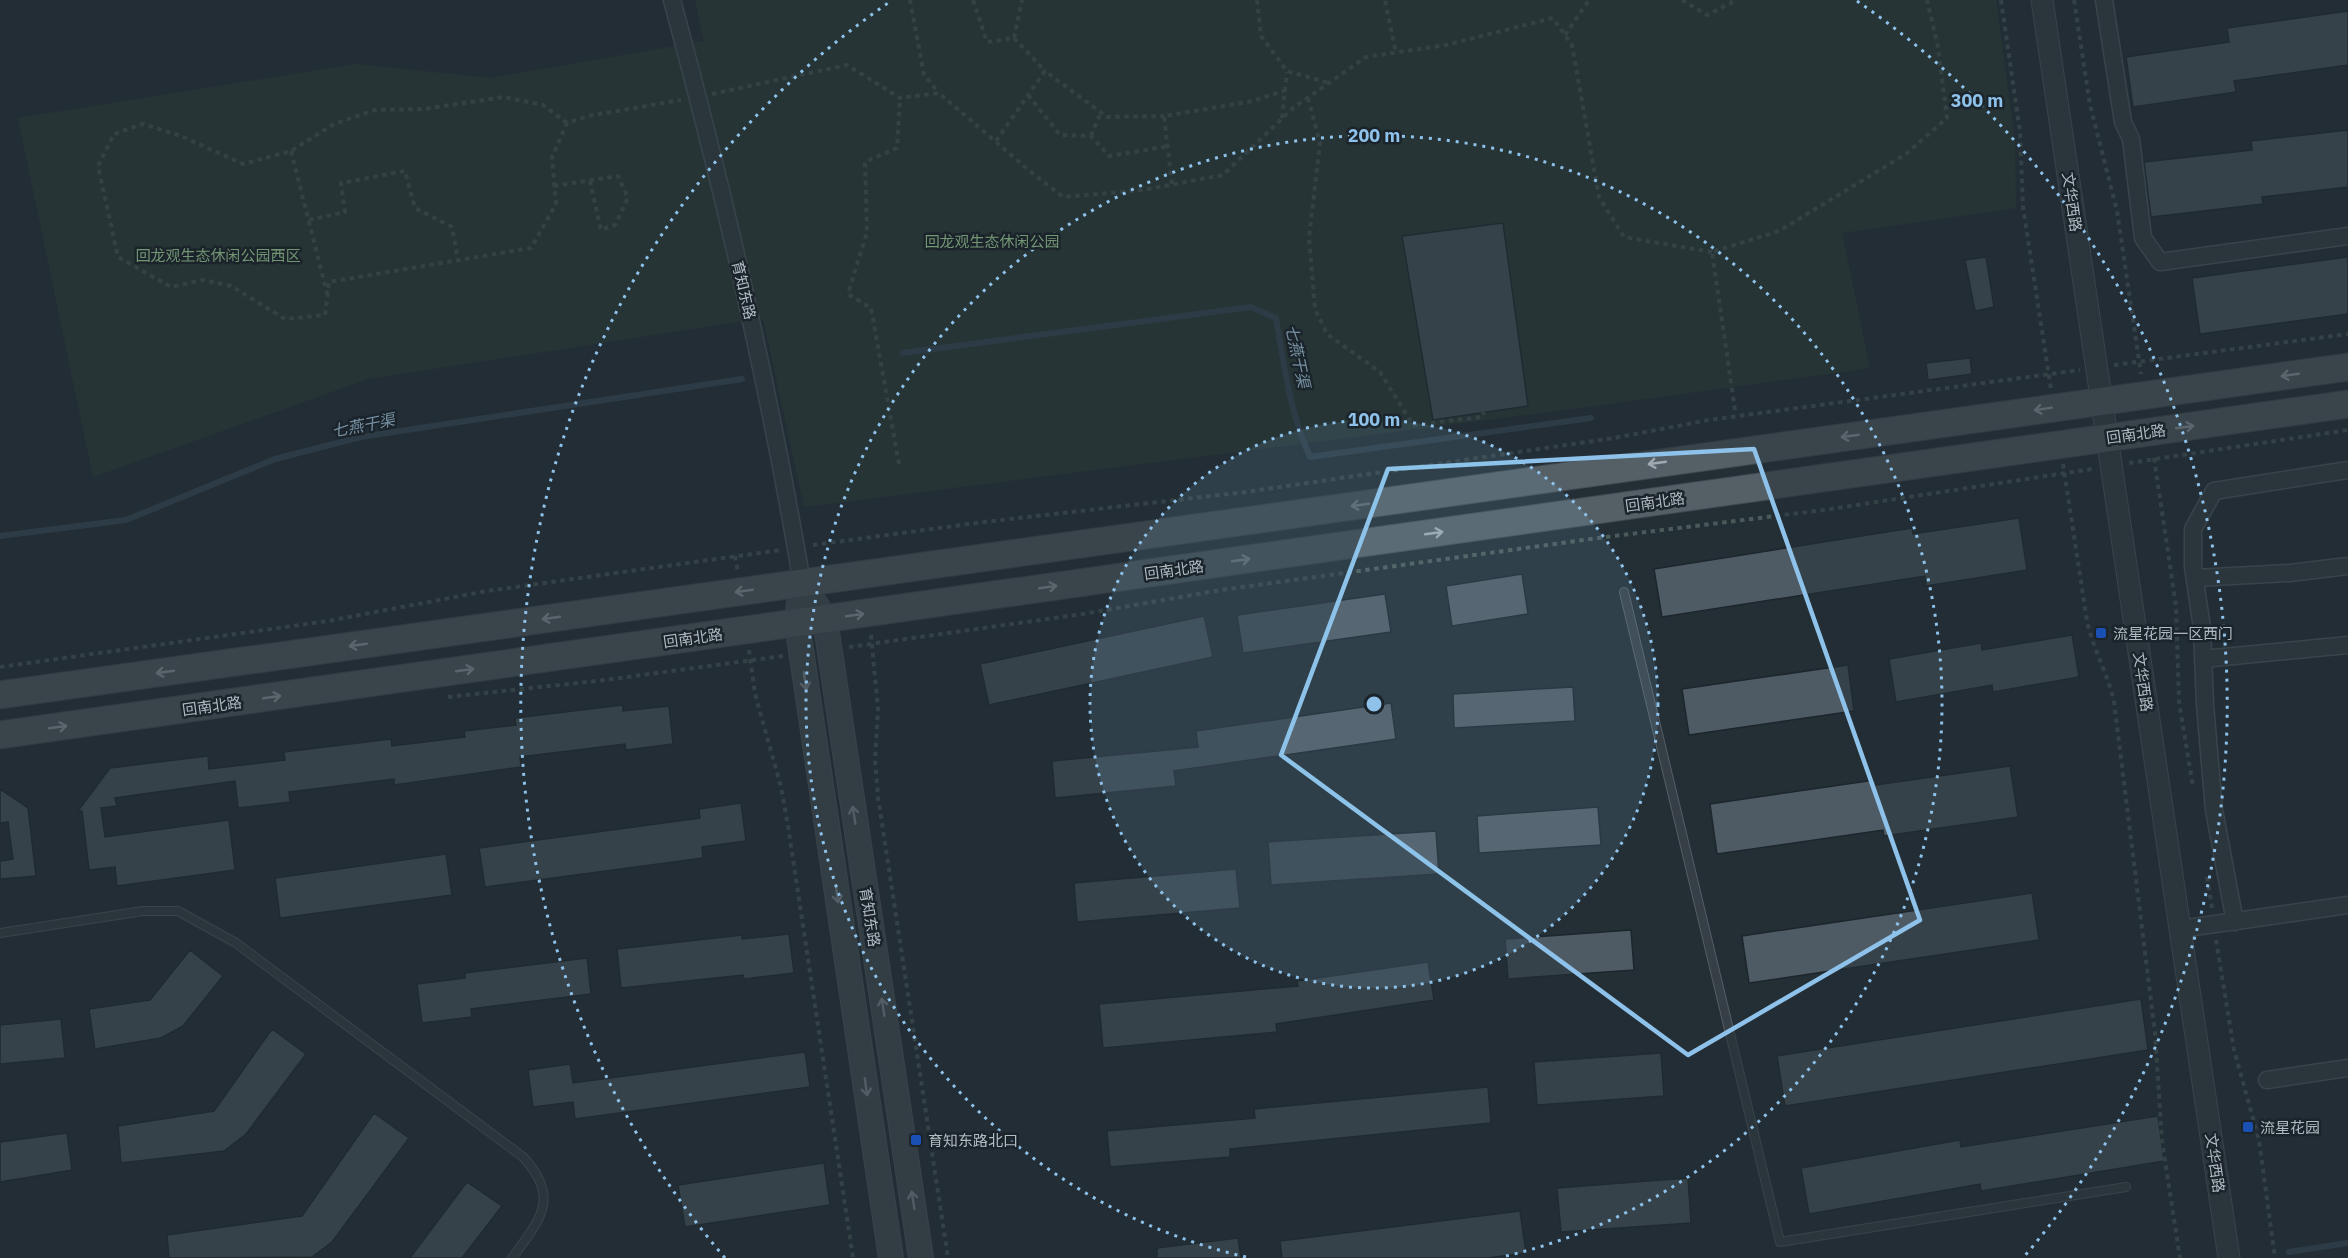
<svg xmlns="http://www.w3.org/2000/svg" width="2348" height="1258" viewBox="0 0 2348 1258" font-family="'IBM Plex Sans','Noto Sans SC',sans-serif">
<rect width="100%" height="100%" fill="#232e35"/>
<path fill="#2b3d39" d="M695,0h1301l19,141 1,67 -174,25 28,135 -320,44 -746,95 -41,-189 -395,61 -275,98 -75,-359 338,-54 134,14 214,-37z"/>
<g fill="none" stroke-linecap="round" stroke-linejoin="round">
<path stroke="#394d5a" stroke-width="6" d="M903,353l348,-46 25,11c8,46 14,96 34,139l281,-39
M0,536l126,-16 149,-61 86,-22 381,-58
M2289,1252l59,-9"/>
</g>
<path fill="#4f5b64" stroke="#1e262d" stroke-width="1.5" d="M2348,11v54l-114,16 2,11 -103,15 -7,-50 103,-15 -2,-14z
M2348,130v57l-86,10 1,7 -112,13 -7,-55 108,-12 -1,-9z
M1503,223l25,183 -95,14 -31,-184z
M1986,257l8,50 -19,4 -10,-51z
M2348,257v57l-148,20 -8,-56z
M1970,358l2,16 -44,6 -2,-17z
M2019,518l8,52 -101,16 -1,-10 -263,41 -8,-48 258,-41 1,6z
M1522,574l6,40 -76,12 -6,-40z
M1385,594l6,38 -148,21 -6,-38z
M1204,616l9,41 -224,48 -9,-41z
M2072,635l7,42 -86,15 -1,-7 -96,17 -7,-43 92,-16 1,7z
M1848,665l6,46 -165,24 -7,-46z
M1573,687l2,34 -121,7 -1,-34z
M1391,703l5,36 -222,32 2,15 -121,12 -3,-37 146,-14 -2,-16z
M623,705v6l46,-5 4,38 -47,6 -1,-6 -105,13 1,10 -127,18v-6l-105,13 1,10 -52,6 -3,-27 -120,17 2,8 -16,2 4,29 124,-17 6,50 -118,16 -2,-19 -26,3 -7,-59h-4l32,-43 98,-12 1,13 76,-9 -1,-8 107,-13 1,7 73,-9 -1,-6 52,-6 -1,-7z
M2010,766l8,51 -134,19 -1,-6 -166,24 -7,-50 165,-24 1,5z
M0,789l28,19 8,68 -36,3v-18l13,-2 -5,-37 -8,1z
M741,803l5,38 -44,6 1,11 -218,29 -6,-39 221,-30 -1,-9z
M1598,807l3,38 -122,8 -2,-37z
M1436,831l3,43 -168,11 -3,-43z
M446,854l6,41 -172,23 -5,-40z
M1236,869l4,39 -163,14 -3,-39z
M2032,893l7,47 -290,43 -7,-47z
M1631,930l3,40 -126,9 -3,-40z
M789,934l5,39 -50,6 -1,-4 -122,13 -4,-39 125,-14v4z
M190,950l33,26 -40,50 -22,12 -66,11 -6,-40 61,-9z
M587,958l4,36 -120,15 1,8 -50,6 -5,-39 48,-6v-5z
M1428,962l6,38 -158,24 1,8 -174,16 -4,-44 199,-18 -1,-5z
M2141,999l7,51 -363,56 -8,-50z
M61,1019l4,39 -65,6v-39z
M272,1029l34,25 -60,80 -22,17 -103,12 -3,-37 96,-15z
M805,1052l5,35 -235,32 -2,-17 -40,5 -5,-37 42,-6 3,19z
M1661,1053l3,43 -127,9 -3,-43z
M1488,1087l3,36 -261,26v8l-120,10 -3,-36 148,-13 -1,-9z
M374,1113l35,25 -77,104 -20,15 -143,1 -2,-23 135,-19z
M2158,1116l6,45 -183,30 -1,-7 -171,30 -8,-46 159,-28 1,7z
M67,1133l5,37 -72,12v-40z
M824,1163l6,42 -145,22 -7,-42z
M1688,1178l3,45 -130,9 -4,-44z
M467,1182l35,24 -40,52h-52z
M1520,1211l6,42 -39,5h-205l-2,-17z
M1238,1238l3,20h-84v-10z"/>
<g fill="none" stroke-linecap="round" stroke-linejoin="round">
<defs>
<path id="service" d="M1624,592l156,650 346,-55
M0,933l143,-22h35l58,32 287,214c38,41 17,63 -11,101"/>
<path id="minor" d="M672,0c52,192 97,386 130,583
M2104,0l19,122 8,17 12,99 17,24 188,-26
M2195,578l95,-5 58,-7
M2203,659l145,-14
M2235,922l-21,-112 -9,-105 -3,-77 -9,-61v-38l21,-38 134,-21
M2180,929l168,-24
M2267,1080l81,-12"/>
<path id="tertiary" d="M2042,0l187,1258"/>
<path id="secondary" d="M802,583l23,36 96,639
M799,603l-2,20 94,635"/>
<path id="primary" d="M0,695l2348,-328
M0,735l2348,-331"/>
</defs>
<use href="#service" stroke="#545d64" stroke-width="10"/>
<use href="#minor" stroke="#545d64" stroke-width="19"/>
<use href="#tertiary" stroke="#545d64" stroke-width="23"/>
<use href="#secondary" stroke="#545d64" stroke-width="26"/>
<use href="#primary" stroke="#434b52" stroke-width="29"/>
<path stroke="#495a59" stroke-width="4" stroke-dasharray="4.5 4.5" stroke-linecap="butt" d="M910,0l14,75 15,18
M973,0l14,42 27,-4
M1257,0l4,36 26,35 42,12
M1682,0l25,15 24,-12 1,-3
M2001,0l19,132 3,75 28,182
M2074,0l16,105 27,106 24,163
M1385,1l11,52
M1565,35l24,-35
M1014,38l31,33
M1014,38l8,-38
M712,94l135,-29 53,33 39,-5 92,79 32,25 80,-7 80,-15 70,-67 73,-51 80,-12 107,-27 19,27 27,152 25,40 88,15
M1028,95l32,40 31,1 18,20 59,-10
M1308,98l12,45 -11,95 6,71 12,25 53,38 33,53 69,-8 2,-5
M1282,118l5,-46
M567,123l-24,-18 -39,-8 -80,12 -49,1 -41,14 -43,27 -48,13 -62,-28 -38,-12 -29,10 -16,32 20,91 53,30 32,-7 28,6 54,33 40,-4 4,-33 202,-34 25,-44 -4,-47 15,-34 21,-7 93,-16
M1091,136l10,-24
M996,141l49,-70 62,46 57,-1
M291,151l36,142
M1172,184l-8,-68 89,-15 33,-11
M554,186l64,-10 10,22 -13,27 -14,5 -11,-49
M309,220l36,-8 -4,-29 64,-12 10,37 37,19 6,33
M2114,365l234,-31
M1735,410l-23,-158 67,-21 127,-77 41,-36 -9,-71 -11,-47
M2154,458l22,148 3,96 14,85
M2129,463l219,-33
M899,464l-28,-156 -23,-14 19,-62 -2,-70 32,-14 3,-50
M2063,464l24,157c6,28 21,53 27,81l41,331 7,108 18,117
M813,545l171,-23 262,-30 368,-54 95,-18 371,-50
M735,556l3,16
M871,635l7,74 -3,51 3,37 70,461
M849,647l234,-33 138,-24 377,-52 226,-28 268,-41
M749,650l6,44 26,93 7,39 65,432
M0,667l328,-46 159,-30 294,-41
M448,697l157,-17 178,-24
M2207,877l5,31
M2216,940l18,110 25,90 16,118"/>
<use href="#service" stroke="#363f46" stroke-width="8"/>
<use href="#minor" stroke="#363f46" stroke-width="16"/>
<use href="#tertiary" stroke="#363f46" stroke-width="21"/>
<use href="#secondary" stroke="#455058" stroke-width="24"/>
<use href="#primary" stroke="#545f66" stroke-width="27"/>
</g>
<defs><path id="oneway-shaft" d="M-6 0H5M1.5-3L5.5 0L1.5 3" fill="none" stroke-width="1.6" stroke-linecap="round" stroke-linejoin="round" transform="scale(1.5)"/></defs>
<g stroke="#9ea9b0">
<use href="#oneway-shaft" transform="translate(2290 375) rotate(172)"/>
<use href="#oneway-shaft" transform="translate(2043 409) rotate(171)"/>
<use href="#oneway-shaft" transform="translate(2185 427) rotate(-8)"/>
<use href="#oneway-shaft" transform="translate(1850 436) rotate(172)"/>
<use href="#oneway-shaft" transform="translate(1657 463) rotate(172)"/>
<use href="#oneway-shaft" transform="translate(1360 505) rotate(172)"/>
<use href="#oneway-shaft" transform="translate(1434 533) rotate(-8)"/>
<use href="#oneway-shaft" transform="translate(1241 560) rotate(-8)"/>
<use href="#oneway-shaft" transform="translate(1048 587) rotate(-8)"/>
<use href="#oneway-shaft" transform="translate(744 591) rotate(172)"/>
<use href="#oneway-shaft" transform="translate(855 615) rotate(-8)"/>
<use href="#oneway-shaft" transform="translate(551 618) rotate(172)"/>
<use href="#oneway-shaft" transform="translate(358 645) rotate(172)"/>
<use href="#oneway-shaft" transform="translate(465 670) rotate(-8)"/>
<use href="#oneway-shaft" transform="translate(165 672) rotate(172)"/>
<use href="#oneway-shaft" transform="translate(272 697) rotate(-8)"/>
<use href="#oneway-shaft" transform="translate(58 727) rotate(-8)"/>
</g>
<g stroke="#8b969d">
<use href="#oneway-shaft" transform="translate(805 681) rotate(82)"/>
<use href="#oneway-shaft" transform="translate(854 815) rotate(-99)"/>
<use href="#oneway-shaft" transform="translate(837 894) rotate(82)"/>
<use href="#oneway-shaft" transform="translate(883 1007) rotate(-99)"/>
<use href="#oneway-shaft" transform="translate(866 1087) rotate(82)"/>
<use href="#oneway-shaft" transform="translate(913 1200) rotate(-99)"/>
</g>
<path d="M0 0H2348V1258H0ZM1754,449l166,471 -232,135 -407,-300 107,-286z" fill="#232e35" fill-opacity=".55" fill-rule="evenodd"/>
<path fill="none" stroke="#8ec2ea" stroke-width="4.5" stroke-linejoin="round" d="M1754,449l166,471 -232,135 -407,-300 107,-286z"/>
<circle cx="1374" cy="704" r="284" fill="#8ec2ea" fill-opacity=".12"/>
<g fill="none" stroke="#8ec2ea" stroke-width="3" stroke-dasharray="3 6">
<circle cx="1374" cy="704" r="284"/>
<path d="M1246 1257A568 568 0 1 1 1502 1257"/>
<path d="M725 1258A853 853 0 0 1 891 1M1857 1A853 853 0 0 1 2023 1258"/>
</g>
<g fill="#1a4fb4" stroke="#1c242b" stroke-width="2">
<rect x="2095" y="627" width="12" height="12" rx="3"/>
<rect x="2242" y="1121" width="12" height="12" rx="3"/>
<rect x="910" y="1134" width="12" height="12" rx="3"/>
</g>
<g text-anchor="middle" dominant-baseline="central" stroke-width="5" stroke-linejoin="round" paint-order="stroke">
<g font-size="15" fill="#b1bbc2" stroke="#1c242b">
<text transform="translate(2072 202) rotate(82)">文华西路</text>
<text transform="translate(744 290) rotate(77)">育知东路</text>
<text transform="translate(2136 434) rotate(-8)">回南北路</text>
<text transform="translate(1655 502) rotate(-8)">回南北路</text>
<text transform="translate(1174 570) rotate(-8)">回南北路</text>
<text transform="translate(693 638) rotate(-8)">回南北路</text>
<text transform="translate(2143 682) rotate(82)">文华西路</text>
<text transform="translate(212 706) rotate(-8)">回南北路</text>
<text transform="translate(870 917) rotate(81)">育知东路</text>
<text transform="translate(2215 1163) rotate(82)">文华西路</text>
</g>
<g font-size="15" fill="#729674" stroke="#1c242b">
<text x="992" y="241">回龙观生态休闲公园</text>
<text x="218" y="255">回龙观生态休闲公园西区</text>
</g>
<g font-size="15" fill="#b1bbc2" stroke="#1c242b" text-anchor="start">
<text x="2113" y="633">流星花园一区西门</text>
<text x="2260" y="1127">流星花园</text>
<text x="928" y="1140">育知东路北口</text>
</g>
<g font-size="16" font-style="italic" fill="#7590a2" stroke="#1c242b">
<text transform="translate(1298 356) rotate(78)">七燕干渠</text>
<text transform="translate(363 425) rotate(-11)">七燕干渠</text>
</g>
</g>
<circle cx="1374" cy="704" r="9" fill="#8ec2ea" stroke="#1c242b" stroke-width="3"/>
<g font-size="18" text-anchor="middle" font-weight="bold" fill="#8ec2ea" stroke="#1c242b" stroke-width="5" stroke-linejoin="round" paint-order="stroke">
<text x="1977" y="107">300 m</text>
<text x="1374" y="142">200 m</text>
<text x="1374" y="426">100 m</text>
</g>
</svg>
